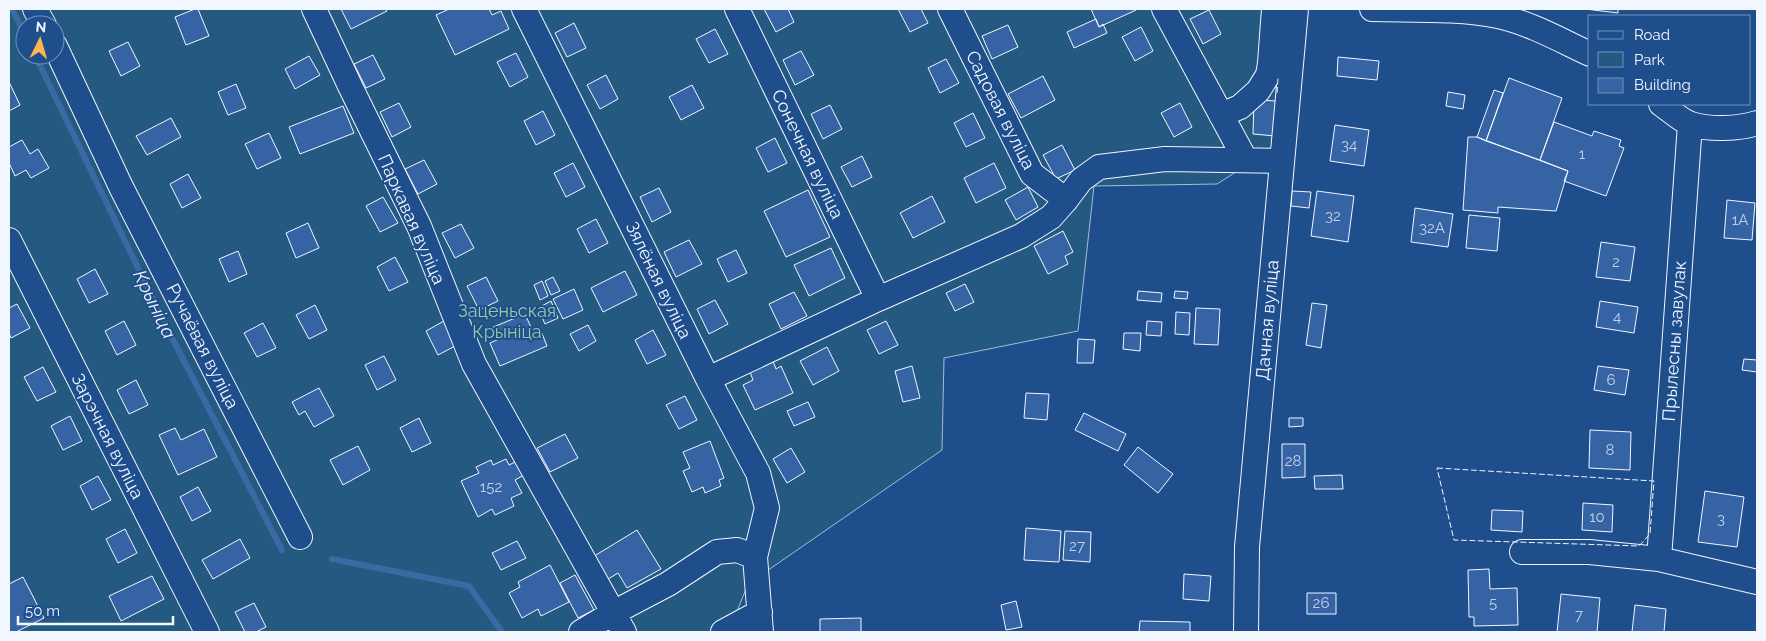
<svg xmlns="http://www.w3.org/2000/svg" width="1766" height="641" viewBox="0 0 1766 641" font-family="Raleway,sans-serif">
<rect width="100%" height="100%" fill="#1f4e8c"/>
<path fill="#245a82" stroke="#a8bbd7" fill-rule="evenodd" d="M9,9h1274l-8,159 -36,2 -22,14 -123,2 -16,145 -134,27 -2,92 -194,134 -15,37 -18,11h-706zM25,25h30v30h-30z"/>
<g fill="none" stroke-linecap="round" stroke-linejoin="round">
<path stroke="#3b69a3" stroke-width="6" d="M12,9l13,26
M35,55l136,281 111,214
M332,559l137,27 33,46"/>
</g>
<path fill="#3563a3" stroke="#f2f6ff" d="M195,9h3l11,27 -23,9 -11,-28z
M341,9h45l1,2 -36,18z
M449,9h40l3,6 9,-4 8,18 -54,26 -19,-40z
M764,9h24l6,13 -18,10z
M898,9h23l7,14 -18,9z
M1091,9h45v1l-37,17z
M1585,9h33v4z
M1209,10l12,24 -18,10 -13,-25z
M1096,19l3,8 4,-3 4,9 -33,15 -7,-16z
M574,23l12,25 -19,9 -12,-24z
M1008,25l10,22 -26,12 -10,-23z
M1141,27l12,24 -18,10 -13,-24z
M715,29l13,25 -19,9 -13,-24z
M128,42l12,24 -19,10 -12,-25z
M801,51l13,24 -19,10 -12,-25z
M516,53l12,24 -18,10 -13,-25z
M373,55l12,24 -19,9 -12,-24z
M309,56l11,19 -25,14 -10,-20z
M1338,57l41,4 -2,19 -40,-4z
M946,59l13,24 -19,10 -12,-25z
M606,75l12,24 -18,10 -13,-24z
M1043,76l12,24 -34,18 -13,-24z
M1509,78l53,20 -22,62 -54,-19z
M9,82l11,23 -11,6z
M236,84l10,24 -18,7 -10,-23z
M692,85l12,23 -23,12 -12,-23z
M1494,90l9,3 -17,48 -9,-4z
M1448,92l17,3 -2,14 -17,-3z
M1254,100l23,1 -2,35 -22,-2z
M399,103l12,24 -19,10 -12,-25z
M1180,103l12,24 -18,10 -13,-24z
M830,105l12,24 -19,10 -12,-25z
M343,106l11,27 -54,21 -11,-27z
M543,111l12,24 -19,10 -12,-24z
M973,113l12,25 -19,9 -12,-24z
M171,118l10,19 -34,18 -11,-19z
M1554,122l38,14 2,-5 27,9 -2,6 5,2 -18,48 -42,-15 4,-10 -28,-11z
M1335,125l34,5 -5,36 -34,-5z
M269,133l12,25 -24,11 -12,-25z
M1468,137h9l91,34 -12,40 -58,-4v6l-35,-3z
M775,138l12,25 -19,9 -12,-24z
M22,140l8,14 8,-5 11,19 -18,10 -5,-8 -11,6 -6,-13v-16z
M1062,145l13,25 -19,9 -13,-24z
M862,156l10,21 -20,10 -11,-20z
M424,160l13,24 -19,10 -13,-25z
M573,163l12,24 -19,10 -12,-24z
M994,163l12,25 -30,15 -12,-25z
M188,174l13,24 -19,10 -12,-24z
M1028,187l10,20 -22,13 -11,-20z
M659,188l12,24 -19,10 -12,-25z
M808,190l22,47 -44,20 -22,-46z
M1292,191l19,1 -2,16 -18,-2z
M1317,191l37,5 -6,46 -37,-6z
M932,196l13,26 -32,16 -13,-25z
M383,197l15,26 -18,9 -14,-26z
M1727,200l28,3 -3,37 -28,-2z
M1415,208l38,6 -5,33 -37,-5z
M1469,215l31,3 -3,33 -31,-3z
M596,219l12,24 -19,10 -12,-24z
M308,223l11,25 -23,10 -10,-25z
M461,224l13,24 -19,10 -13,-25z
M1063,231l10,21 -8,4 3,8 -20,10 -14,-28z
M689,240l13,24 -26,13 -12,-25z
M1601,242l34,5 -5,34 -34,-4z
M831,248l14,30 -36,18 -15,-31z
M736,250l11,23 -19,9 -11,-23z
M238,251l9,23 -18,8 -10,-23z
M395,257l13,25 -19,9 -12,-24z
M95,269l13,25 -19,9 -12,-24z
M625,271l12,24 -34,17 -12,-24z
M486,277l12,24 -19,9 -12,-24z
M553,277l7,14 -9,4 -6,-14z
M542,281l6,15 -8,4 -6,-15z
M965,284l9,18 -19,9 -9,-18z
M574,289l9,21 -20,9 -10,-20z
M1138,291l24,2 -1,9 -24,-2z
M1175,291l13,1 -1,7 -13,-1z
M794,292l13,24 -26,13 -12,-25z
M715,300l13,24 -19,10 -12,-25z
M551,301l7,17 -13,6 -7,-16z
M1600,301l38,6 -4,26 -38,-6z
M1312,303l15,2 -6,43 -15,-3z
M17,304l13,24 -19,10 -2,-5v-25z
M315,305l12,25 -18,9 -13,-24z
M1196,308l24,1 -2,36 -24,-1z
M1176,312l14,1 -1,22 -14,-1z
M525,314l9,20 7,-3 6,15 -47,20 -10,-23 7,-3 -6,-12z
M124,321l12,24 -19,10 -12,-24z
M444,321l13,24 -19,10 -12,-24z
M886,321l12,24 -19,9 -12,-24z
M1147,321l15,1 -1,14 -15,-1z
M263,323l13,25 -19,9 -13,-24z
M588,325l8,16 -17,10 -9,-17z
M653,330l13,25 -19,9 -12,-24z
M1124,333h17l-1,18 -17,-2z
M1078,339l17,1 -2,23h-16z
M827,347l12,24 -26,14 -13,-24z
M384,356l12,24 -19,10 -12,-25z
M1744,359l13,1v12l-15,-2z
M773,361l3,8 5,-3 12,27 -38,17 -12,-25 10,-5 -3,-8z
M912,366l8,32 -17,4 -8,-31z
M1598,366l31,4 -4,25 -31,-5z
M43,367l13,25 -19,9 -13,-24z
M136,380l12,25 -19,9 -12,-24z
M319,388l15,28 -20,11 -9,-16 -6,4 -7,-13z
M1026,393l23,1 -2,26 -23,-2z
M685,396l12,24 -18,9 -13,-24z
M808,402l7,15 -21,9 -7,-15z
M1084,413l42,21 -8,17 -43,-21z
M70,416l12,25 -19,9 -12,-24z
M419,418l12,25 -19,9 -12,-24z
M1289,418h14v8l-14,1z
M175,428l6,12 23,-11 13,28 -39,18 -19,-40z
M1590,430l41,2 -1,38 -41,-2z
M565,434l13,24 -28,14 -13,-24z
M710,441l14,37 -5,2 2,6 -16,7 -2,-6 -11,5 -9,-21 7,-3 -7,-16z
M1282,444h23v33l-23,1z
M358,446l12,24 -27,15 -13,-25z
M1138,447l35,27 -15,19 -34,-28z
M791,448l14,24 -18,11 -14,-24z
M506,459l3,6 8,-4 7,14 -9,5 7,13 -11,5 3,8 -19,9 -3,-6 -14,8 -17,-36 18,-8 -3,-6 15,-7 2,5z
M1342,475l1,14h-28l-1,-13z
M98,476l13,24 -19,10 -12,-24z
M198,487l13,24 -19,10 -12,-24z
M1705,491l39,6 -7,50 -39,-5z
M1583,503l30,2 -1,27 -30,-2z
M1492,510l31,1 -1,21 -31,-2z
M1026,528l35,3 -2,31 -35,-2z
M125,529l12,24 -19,10 -12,-24z
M637,530l24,39 -34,19 -9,-15 -13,8 -14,-23z
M1065,531l26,1 -1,30 -27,-2z
M240,539l10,19 -37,21 -11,-19z
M517,541l9,17 -25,12 -9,-17z
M550,565l19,37 -28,14 -3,-7 -16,9 -13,-25 11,-6 -2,-5z
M1489,569l1,20 27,-1 1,37 -44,1v-9h-5l-1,-47z
M1184,574l27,2 -2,25 -26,-2z
M575,575l19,35 -16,8 -18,-35z
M152,576l12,23 -43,22 -12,-25z
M23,577l21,41 -28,14h-7v-48z
M1307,593h29v21h-29z
M1561,594l39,4 -3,34h-40z
M1016,601l6,26 -16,3 -5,-25z
M254,603l12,24 -10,5h-11l-10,-20z
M1635,605l31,4 -2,23h-32z
M861,618v14h-41v-13z
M1140,621l50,1v10h-51z"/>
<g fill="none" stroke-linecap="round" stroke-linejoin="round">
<defs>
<path id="minor" d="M35,9l9,16
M314,9l36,77 69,140 55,138 150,268
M524,9l184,370 50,94 9,35 -12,49 6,75
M737,9l141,290
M950,9l82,165 34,26
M1164,9l81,150
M1372,9c39,1 88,-1 126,7 32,7 62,24 92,38
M55,46l66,141 179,350
M1661,104c9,6 20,17 30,20 18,6 48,5 66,-1
M1221,115l19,-8 18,-16 10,-16 2,-12 4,-54
M9,240l198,392
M708,379l170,-80 143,-63 30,-19 15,-17 15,-20 18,-13 66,-8 117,2
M1522,552h67l70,7 98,23
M1659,559l31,-435
M581,632l32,-19 55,-29 49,-32 20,-2 18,7
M723,632l37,-20
M1246,632l1,-85 49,-538"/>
</defs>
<use href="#minor" stroke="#f2f6ff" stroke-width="26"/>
<use href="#minor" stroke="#1f4e8c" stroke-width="24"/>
<path stroke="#f2f6ff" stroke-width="1" stroke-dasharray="6 2.5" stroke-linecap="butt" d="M1277,93l1,-15
M1437,468l217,13 -4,53 -11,12 -185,-6z"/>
</g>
<g text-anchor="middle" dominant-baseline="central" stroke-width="4" stroke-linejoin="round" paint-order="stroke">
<g font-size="15" fill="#c3d1e8">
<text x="1349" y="145">34</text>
<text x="1582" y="154">1</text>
<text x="1333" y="216">32</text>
<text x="1740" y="220">1А</text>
<text x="1432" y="228">32А</text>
<text x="1616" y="262">2</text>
<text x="1617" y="317">4</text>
<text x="1611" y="380">6</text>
<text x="1610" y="450">8</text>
<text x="1293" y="461">28</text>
<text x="491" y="487">152</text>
<text x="1597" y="517">10</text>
<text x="1721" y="519">3</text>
<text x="1077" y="546">27</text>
<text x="1321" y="603">26</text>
<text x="1493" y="603">5</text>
<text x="1579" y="615">7</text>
</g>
<g font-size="18" fill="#f2f6ff" stroke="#1f4e8c">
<text transform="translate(1001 110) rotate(63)">Садовая вуліца</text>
<text transform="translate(808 154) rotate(64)">Сонечная вуліца</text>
<text transform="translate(412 219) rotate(66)">Паркавая вуліца</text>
<text transform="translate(659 280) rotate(64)">Зялёная вуліца</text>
<text transform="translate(1267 320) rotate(-85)">Дачная вуліца</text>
<text transform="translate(1674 341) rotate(-86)">Прылесны завулак</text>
<text transform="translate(203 346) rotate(63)">Ручаёвая вуліца</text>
<text transform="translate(108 436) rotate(63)">Зарэчная вуліца</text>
</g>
<g font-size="18" fill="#97c8a6" stroke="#1f4e8c">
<text x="507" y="310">Заценьская<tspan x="507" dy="21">Крыніца</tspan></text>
</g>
<g font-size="19" font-style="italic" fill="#f2f6ff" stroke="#1f4e8c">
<text transform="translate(155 304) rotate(64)">Крыніца</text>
</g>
</g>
<rect width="1766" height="641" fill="none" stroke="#f2f6ff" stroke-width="20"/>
<rect x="1588" y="15" width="162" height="90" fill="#1f4e8c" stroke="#7391ba"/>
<rect x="1598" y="31" width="25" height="8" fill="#1f4e8c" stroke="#7391ba"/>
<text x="1634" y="40" font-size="15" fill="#f2f6ff">Road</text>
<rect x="1598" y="52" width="25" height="15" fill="#245a82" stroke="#7391ba"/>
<text x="1634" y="65" font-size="15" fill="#f2f6ff">Park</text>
<rect x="1598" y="78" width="25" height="15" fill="#3563a3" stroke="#7391ba"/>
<text x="1634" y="90" font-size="15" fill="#f2f6ff">Building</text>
<g transform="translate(40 40) rotate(5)"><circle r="24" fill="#1f4e8c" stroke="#7391ba"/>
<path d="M0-4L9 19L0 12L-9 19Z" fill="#ffb74d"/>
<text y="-8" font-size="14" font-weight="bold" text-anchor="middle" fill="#f2f6ff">N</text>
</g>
<path d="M18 616v8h155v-8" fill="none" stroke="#f2f6ff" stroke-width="2.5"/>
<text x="25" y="616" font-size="15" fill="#f2f6ff" stroke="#1f4e8c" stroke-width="4" paint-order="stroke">50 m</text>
</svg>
